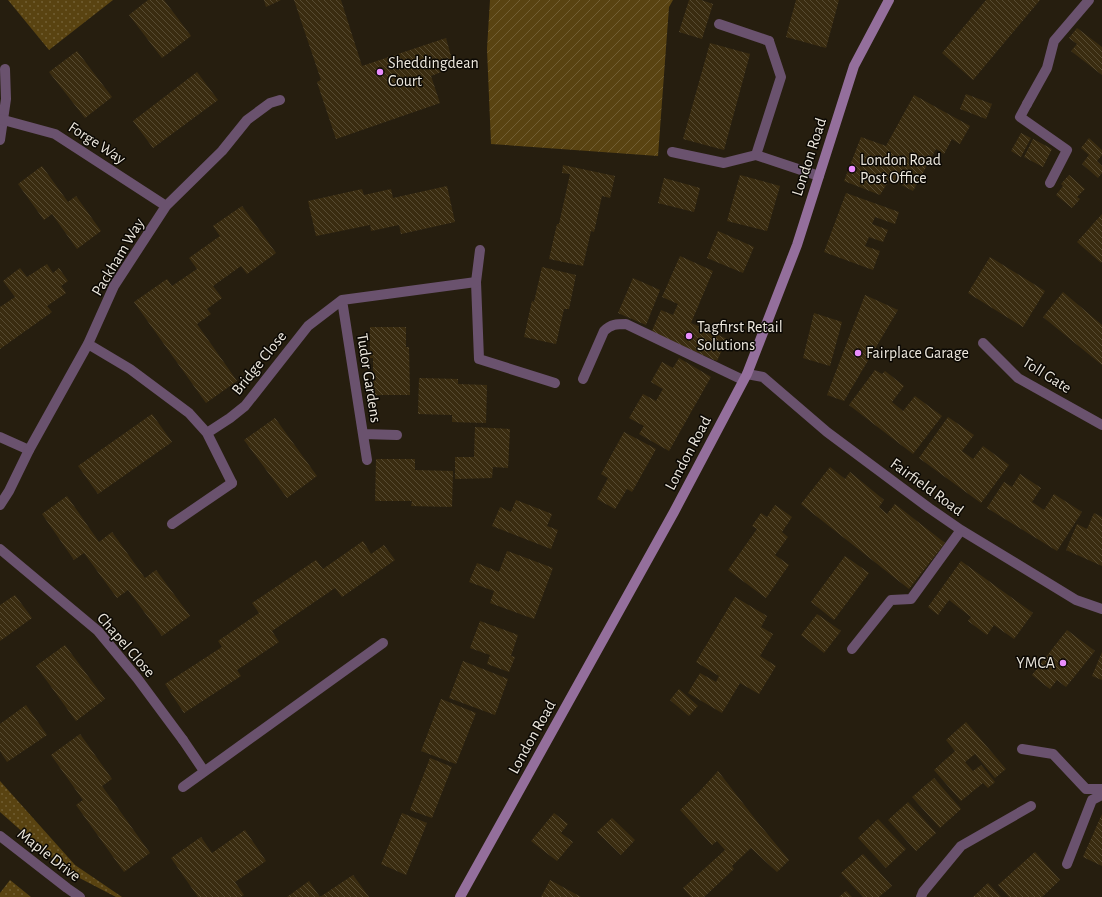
<svg xmlns="http://www.w3.org/2000/svg" width="1102" height="897" viewBox="0 0 1102 897" font-family="'Alegreya Sans',sans-serif">
<defs>
<pattern id="grass-dots" width="8" height="8" patternUnits="userSpaceOnUse"><rect width="8" height="8" fill="#594311"/><path d="M2 2h.1M6 6h.1" fill="none" stroke="#715e33" stroke-width="1.8" stroke-linecap="round"/></pattern>
<pattern id="garden-furrows" width="10" height="10" patternUnits="userSpaceOnUse"><rect width="10" height="10" fill="#594311"/><path d="M-1 1l2-2M0 10L10 0M9 11l2-2" fill="none" stroke="#715e33"/></pattern>
<pattern id="building-back-hatch" width="6" height="6" patternUnits="userSpaceOnUse"><rect width="6" height="6" fill="#3a2c10"/><path d="M-1 5l2 2M0 0l6 6M5-1l2 2" fill="none" stroke="#574b32"/></pattern>
</defs>
<rect width="100%" height="100%" fill="#261e0f"/>
<path fill="url(#grass-dots)" d="M8,0h105l-64,50z
M0,781l75,84 47,32h-6l-48,-25 -68,-60z
M10,880l21,17h-31v-4z"/>
<path fill="url(#garden-furrows)" d="M490,0h183l-4,7 -11,149 -167,-12 -4,-95z"/>
<path fill="url(#building-back-hatch)" d="M148,0h16l27,36 -29,22 -33,-43z
M264,0h17l-15,7z
M294,0h47l21,66 84,-28 8,29 -23,9 9,27 -104,36 -19,-57 4,-2z
M689,0h12l12,4 -11,35 -23,-7z
M796,0h43l-13,48 -40,-11z
M986,0h54l-67,80 -31,-27z
M1077,28l25,19v28l-31,-24 6,-7 -8,-6z
M710,43l40,11 -26,96 -41,-11z
M77,51l35,46 -27,21 -36,-46z
M197,72l21,28 -65,48 -20,-27z
M966,94l26,10 -6,15 -26,-10z
M914,95l56,31 -10,18 -8,-5 -8,15 -8,-5 -23,42 -23,-12 -10,16 -36,-14 17,-44 25,9z
M1021,133l10,5 -10,19 -10,-6z
M1089,138l13,12v5l-5,6 5,5v7l-4,5 -16,-14 7,-9 -8,-7z
M1033,139l19,10 -9,18 -19,-10z
M563,165l52,11 -5,22 -8,-2 -8,36 -3,-1 -8,35 -34,-7 8,-35h2l11,-50 -8,-1z
M42,166l26,36 8,-6 25,35 -24,18 -25,-35 -8,6 -26,-36z
M740,175l40,11 -13,45 -40,-10z
M1069,175l16,14 -8,8 3,2 -8,9 -16,-13 7,-9 -2,-2z
M664,178l36,10 -6,24 -36,-9z
M447,186l8,36 -54,12 -2,-9 -28,6 -1,-6 -54,11 -8,-35 54,-12 2,6 27,-6 2,9z
M846,193l53,19 -4,12 -20,-7 -3,7 16,6 -5,12 -14,-5 -4,9 15,5 -7,19 -49,-18z
M242,206l34,47 -29,21 -6,-8 -28,20 9,12 -15,11 4,5 -14,10 40,57 -31,22 -72,-101 33,-23 5,7 25,-17 -8,-11 31,-22 -7,-10z
M1102,214v47l-1,2 -24,-21z
M718,231l36,16 -11,26 -36,-15z
M680,256l33,15 -22,52 36,16 -10,22 -66,-28 10,-23 12,5 5,-11 -16,-7z
M990,257l55,34 -22,36 -55,-34z
M47,264l6,9 6,-5 9,13 -7,5 5,7 -19,13 5,6 -52,37v-42l15,-10 -12,-16 17,-13 7,9z
M542,267l34,8 -7,34h-5l-8,35 -32,-7 8,-36 2,1z
M633,278l27,12 -14,35 -28,-12z
M1063,292l39,33v40l-59,-48z
M865,295l33,15 -54,91 -17,-6z
M814,313l28,9 -12,44 -27,-8z
M370,327h36v20h3l1,48h-37v-37h-3z
M679,358l32,19 -42,74 -30,-17 5,-8 -15,-8 14,-24 13,7 7,-12 -12,-7 11,-20 11,6z
M875,370l7,4 3,-3 19,15 -12,16 11,9 12,-15 27,20 -29,38 -64,-49z
M419,378l39,1v5l29,1 -1,38 -34,-1v-7l-34,-1z
M152,414l20,28 -74,52 -20,-28z
M948,417l26,18 -12,16 11,8 10,-13 26,19 -28,38 -62,-45z
M275,418l42,58 -30,22 -43,-58z
M475,427l35,2 -2,39 -15,-1 -1,11 -37,1v-22h19z
M624,432l32,17 -24,43 -5,-3 -12,20 -18,-10 11,-21 -7,-4z
M376,459h39v11l38,1 -1,36 -41,-1 1,-5h-37z
M830,467l15,12 5,-7 34,28 -5,7 8,7 8,-10 50,39 -36,46 -108,-85z
M1020,474l21,14 -9,14 12,8 10,-16 28,18 -25,39 -70,-43 17,-26 8,5z
M67,496l32,46 13,-10 33,46 11,-8 34,46 -28,20 -34,-46 -11,8 -33,-45 -10,7 -32,-46z
M516,500l36,14 -5,12 11,4 -7,19 -59,-23 8,-19 11,5z
M775,505l17,12 -10,15 6,5 -13,18 14,10 -23,33 -38,-28 29,-41 -5,-3 9,-13 6,4z
M1094,513l8,4v49l-36,-16 11,-26 10,5z
M363,541l8,13 13,-9 11,15 -53,37 -7,-9 -63,43 7,11 -42,28 4,6 -57,37 -19,-29 57,-37 -4,-6 41,-28 -7,-10 64,-43 7,9z
M507,551l46,17 -19,51 -44,-16 4,-12 -25,-9 8,-19 22,9z
M845,556l24,17 -35,47 -23,-18z
M961,561l72,52 -19,26 -20,-14 -7,10 -19,-14 3,-4 -22,-17 -11,15 -10,-8z
M15,595l17,23 -32,23v-36z
M735,597l32,19 -6,11 12,7 -13,22 16,10 -17,28 -19,-11 -18,30 -34,-20 12,-20 16,9 3,-6 -23,-14z
M817,614l24,17 -17,22 -23,-18z
M480,621l38,14 -7,21 4,1 -6,15 -22,-8 3,-9 -20,-7z
M1067,630l28,21 -29,36 -9,-7 -7,9 -18,-14z
M65,645l40,54 -29,22 -40,-55z
M1102,652v28l-10,-4z
M463,661l45,18 -13,36 -46,-17z
M679,689l19,17 -9,10 -19,-16z
M441,699l35,14 -20,51 -35,-13z
M26,705l21,30 -40,27 -7,-11v-27z
M966,722l40,47 -11,9 -20,-24 -10,8 8,9 8,-6 14,17 -7,6 -5,-5 -22,18 -27,-31 21,-19 -9,-11z
M80,734l32,45 -10,7 48,67 -26,19 -48,-67 7,-5 -32,-45z
M430,758l22,9 -20,51 -22,-8z
M718,771l41,53 30,36 -12,12 -26,-24 -19,18 2,3 -30,28h-13l-8,-9 42,-38 -8,-9 -5,4 -32,-35 19,-18z
M934,778l27,31 -21,19 -28,-31z
M908,802l28,31 -20,18 -28,-31z
M402,813l25,10 -21,52 -25,-11z
M554,813l14,11 -7,9 12,9 -16,19 -26,-20z
M1102,814v52l-19,-9z
M612,818l23,22 -14,15 -24,-23z
M878,819l28,30 -20,19 -28,-30z
M245,830l21,31 -31,21 9,13 -3,2h-43l-27,-39 30,-21 11,16z
M1035,852l25,28 -18,17h-33l-11,-12z
M863,854l29,32 -13,11h-16l-22,-24z
M353,875l16,22h-49z
M550,880l31,17h-40z
M309,881l11,16h-33z
M988,883l13,14h-28z
M846,891l6,6h-13z"/>
<g fill="none" stroke-linecap="round" stroke-linejoin="round">
<path stroke="#6a526e" stroke-width="10" d="M719,24l50,17
M1027,104l-7,13 47,33 -17,33
M0,140l6,-41 -1,-30
M480,250l-4,32 3,77 76,24
M983,343l35,35 84,47
M583,379l21,-48c7,-7 13,-7 22,-7l117,56
M0,437l29,13
M172,524l60,-41
M183,740l21,31
M1022,749l31,5 33,35h16
M183,787l200,-144
M1067,864l25,-64 10,-5"/>
<path stroke="#6a526e" stroke-width="10" d="M1027,104l20,-36 7,-27 35,-41
M0,119l55,15 111,72
M672,152l52,11 32,-8 63,21
M756,155l25,-78 -12,-36
M342,300l25,160
M88,344l42,25 59,44 18,20 25,50
M747,374l16,3 64,55 102,76 32,22 115,70 26,9
M207,433l23,-15 15,-12 63,-80 34,-26 134,-18
M363,434l34,1
M0,505l9,-14 20,-41 59,-106 26,-58 52,-80 56,-55 25,-31 23,-17 10,-3
M0,549l98,82 39,47 46,62
M852,649l39,-49 20,-1 50,-69
M921,897l2,-5 38,-46 70,-40"/>
<path stroke="#6a526e" stroke-width="10" d="M0,836l67,52 13,9"/>
<path stroke="#946f9c" stroke-width="10" d="M460,897l214,-385 73,-138 50,-129 57,-179 35,-66"/>
</g>
<g fill="#ea8dfd" stroke="#0c0904" stroke-width="1.5">
<circle cx="380" cy="72" r="4"/>
<circle cx="852" cy="169" r="4"/>
<circle cx="689" cy="336" r="4"/>
<circle cx="858" cy="353" r="4"/>
<circle cx="1063" cy="663" r="4"/>
</g>
<g text-anchor="middle" dominant-baseline="central" stroke-width="3" stroke-linejoin="round" paint-order="stroke">
<g font-size="16" fill="#ece7dd" stroke="#0c0904" text-anchor="start">
<text x="388" y="63">Sheddingdean<tspan x="388" dy="18">Court</tspan></text>
<text x="860" y="160">London Road<tspan x="860" dy="18">Post Office</tspan></text>
<text x="697" y="327">Tagfirst Retail<tspan x="697" dy="18">Solutions</tspan></text>
<text x="866" y="353">Fairplace Garage</text>
<text x="1055" y="663" text-anchor="end">YMCA</text>
</g>
<g font-size="16" fill="#ece7dd" stroke="#0c0904">
<text transform="translate(97 143) rotate(33)">Forge Way</text>
<text transform="translate(809 157) rotate(-72)">London Road</text>
<text transform="translate(118 257) rotate(-59)">Packham Way</text>
<text transform="translate(259 363) rotate(-51)">Bridge Close</text>
<text transform="translate(1047 375) rotate(32)">Toll Gate</text>
<text transform="translate(369 378) rotate(81)">Tudor Gardens</text>
<text transform="translate(688 453) rotate(-62)">London Road</text>
<text transform="translate(927 487) rotate(36)">Fairfield Road</text>
<text transform="translate(126 645) rotate(49)">Chapel Close</text>
<text transform="translate(532 737) rotate(-61)">London Road</text>
<text transform="translate(49 855) rotate(38)">Maple Drive</text>
</g>
</g>
</svg>
